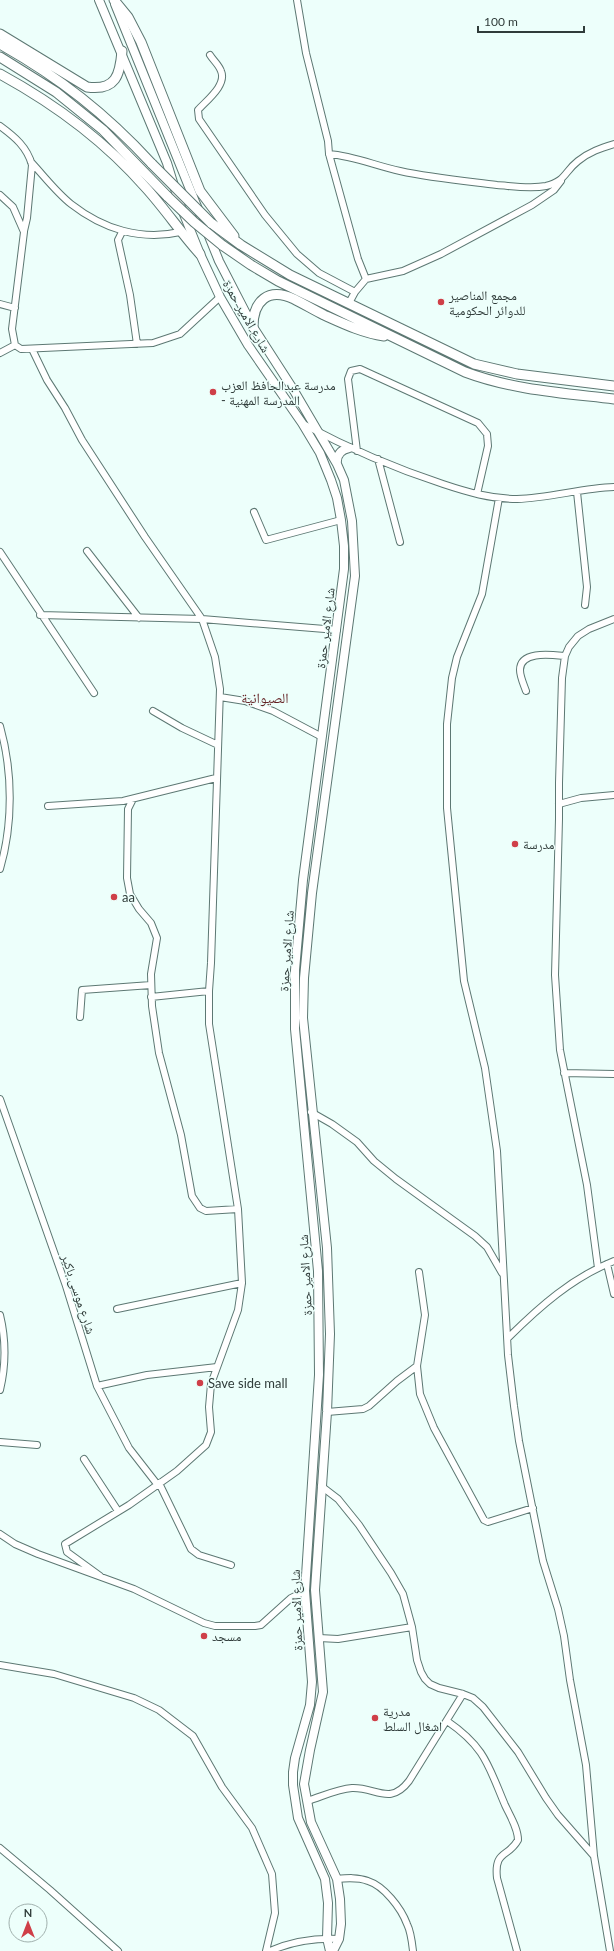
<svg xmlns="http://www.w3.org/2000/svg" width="614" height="1951" viewBox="0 0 614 1951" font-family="Lato,'Noto Naskh Arabic',sans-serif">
<rect width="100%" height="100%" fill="#edfffb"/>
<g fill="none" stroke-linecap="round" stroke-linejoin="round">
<defs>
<path id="street" d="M297,0l9,53 22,88 1,13 29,105 8,20 -11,13 -6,11
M210,55c3,5 9,10 11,16 6,14 -14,29 -23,39l1,9 66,96 32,39 22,19 36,19
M0,126c15,11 27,21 32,39l-5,53 -3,13
M329,154c25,2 47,12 71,17 32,7 65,10 97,14 15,1 33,4 49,1 20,-5 18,-14 32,-25 11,-9 23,-13 36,-17
M31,162c13,14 25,30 40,42 32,25 70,37 109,28
M0,195l13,12 11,25 -12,97 3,16 6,4 132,-6 27,-9 40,-37
M122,232l-4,8 1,5 11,50 7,49
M366,279l37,-8 38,-17 91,-49 22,-15 7,-9
M0,304l15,4
M32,349l15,31 18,28 17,32 63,97 57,82 13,38 5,32 -9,274 -2,28v33l29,185 4,74 -4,27 -27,74 -2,23 2,25 -5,13 -29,26 -48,34 -64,39 2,8 33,24
M0,353l15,-8
M303,424c45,24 91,44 140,60 24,8 48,15 74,15 33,-1 65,-11 97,-12
M357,451l-9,-72 3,-8 9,-2 118,54 9,11 1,12 -11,48
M378,459l22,83
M577,492l10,95 -2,18
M499,498l-17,96 -25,63 -5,21 -5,46v84l17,173 21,87 12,83 11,204 6,51 5,35 24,120 15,48 6,27 6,44 16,85 8,91
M254,512l12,28 75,-20
M87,551l52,67
M0,552l94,141
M40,615l162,4 135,11
M526,691c-2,-6 -6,-14 -6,-21 0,-20 33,-15 45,-14
M220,697l25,4 28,10 49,26
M153,711l29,17 36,17
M0,726c13,46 13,98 0,143
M133,799l-5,10 -1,69 3,16 9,15 12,14 6,15 -6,36 1,32 7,47 22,82 11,61 8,12 6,3 32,-2
M559,804l22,-6 33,-3
M48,806l75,-5 93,-23
M151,997l58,-6
M80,1017l2,-27 69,-5
M564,1073l50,1
M0,1099l66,187 31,100 32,62 28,36 2,-1
M311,1112l21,12 25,18 17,19 22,18 79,57 12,11 15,26
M607,1264l7,30
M598,1268l-11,-83 -27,-135 -5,-75 4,-156v-36l3,-105 3,-22 4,-9 9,-11 11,-7 25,-10
M419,1272l6,43 -8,51 3,28 14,34 50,92 4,2 45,-14
M117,1309l125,-26
M0,1315c6,25 6,50 0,75
M508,1338c31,-31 65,-61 106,-77
M97,1386l50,-11 70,-8
M327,1412l36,-3 6,-3 28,-25 20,-15
M0,1442l37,3
M84,1459l34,52
M159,1483l32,66 8,6 32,10
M321,1486l17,13 21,26 32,48 12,21 9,33 5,33 4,12 4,7 5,5 9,4 24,6 10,4 10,9 35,45 28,46 12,17 36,41 16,95
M0,1534l15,10 23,10 96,35 70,34 11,3h40l6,-1 30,-27 14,-7
M319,1638l19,1 74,-12
M0,1665l54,9 80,24 25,12 34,26 29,51 30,41 20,46 3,39 -9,38
M447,1721c38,26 41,44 58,84 5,11 13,23 13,35 -10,18 -24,10 -21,38l20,73
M307,1801c14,-4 30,-12 45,-13 24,-1 38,18 57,-7l54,-87
M0,1848l50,42 68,61
M337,1879c10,-1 21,-2 31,2 16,5 33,27 39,43 4,8 5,18 6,27
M270,1951c23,-10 44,-13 69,-12"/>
<path id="secondary" d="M99,0l68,163 12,39 21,52 20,43 28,48 54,78 18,30 11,27 6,18 4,22 3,26v23l-41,311 -8,90v59l23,242 1,104 -14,216 7,91 -2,23 -15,53 -2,14v13l5,33 27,61 3,24 -1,35 3,13
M115,4l104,257 34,66 40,62 44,75 7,16 8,41 3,55 -43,317 -8,85 -1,40 24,230 3,86 -3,78 -12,178 8,102 -13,58 -6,34 7,38 26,57 3,20 1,25 -2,15 -6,12
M337,464c-1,-8 3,-14 12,-16"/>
<path id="primary" d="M114,0l14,17 13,25 59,149 34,45
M0,34l87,53c29,4 33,-12 35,-36
M0,44c60,34 105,69 152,120
M0,57l56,35 47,38 65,67
M0,74c55,30 105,67 146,114 19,21 35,45 54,66
M211,223l30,22 49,30 184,89 43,10 97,12
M222,245l29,20 27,16 187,91c48,18 99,21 149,27
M253,327c0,-26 15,-40 41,-28 10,5 20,11 30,16 20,9 39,18 60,21"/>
</defs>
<use href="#street" stroke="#5d7873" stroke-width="8"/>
<use href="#secondary" stroke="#5d7873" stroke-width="10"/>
<use href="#primary" stroke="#5d7873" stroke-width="11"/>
<use href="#street" stroke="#fff" stroke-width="6"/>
<use href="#secondary" stroke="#fff" stroke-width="8"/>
<use href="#primary" stroke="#fff" stroke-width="9"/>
<defs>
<path id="primary-bridge" d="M152,164l59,59
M168,197l26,25 28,23"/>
</defs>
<use href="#primary-bridge" stroke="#5d7873" stroke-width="11" stroke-linecap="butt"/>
<use href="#primary-bridge" stroke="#fff" stroke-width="9"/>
</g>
<g fill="#cf3f48" stroke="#edfffb" stroke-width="1.5">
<circle cx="441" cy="302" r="4"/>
<circle cx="213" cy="392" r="4"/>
<circle cx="515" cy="844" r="4"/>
<circle cx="114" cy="897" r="4"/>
<circle cx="200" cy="1383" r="4"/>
<circle cx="204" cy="1636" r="4"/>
<circle cx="375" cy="1718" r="4"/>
</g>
<g text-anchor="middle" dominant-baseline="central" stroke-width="3" stroke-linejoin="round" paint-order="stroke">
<g font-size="13" fill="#303c3a" stroke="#edfffb" text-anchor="start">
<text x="449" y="295">مجمع المناصير<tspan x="449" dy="15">للدوائر الحكومية</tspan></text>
<text x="221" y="385">مدرسة عبدالحافظ العزب<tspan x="221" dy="15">- المدرسة المهنية</tspan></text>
<text x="523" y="844">مدرسة</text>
<text x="122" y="897">aa</text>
<text x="208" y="1383">Save side mall</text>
<text x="212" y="1636">مسجد</text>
<text x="383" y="1711">مدرية<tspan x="383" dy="15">اشغال السلط</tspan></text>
</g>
<g font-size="13" fill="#303c3a" stroke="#edfffb">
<text transform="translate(247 316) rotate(60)">شارع الامير حمزة</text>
<text transform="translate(325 628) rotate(-83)">شارع الامير حمزة</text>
<text transform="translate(286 951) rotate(-86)">شارع الامير حمزة</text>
<text transform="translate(305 1275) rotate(-93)">شارع الامير حمزة</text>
<text transform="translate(79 1294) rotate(72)">شارع موسى باكير</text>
<text transform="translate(296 1610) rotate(-92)">شارع الامير حمزة</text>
</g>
<g font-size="14" fill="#631e21" stroke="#edfffb">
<text x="265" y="697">الصيوانية</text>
</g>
</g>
<g transform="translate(28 1923)"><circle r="19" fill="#edfffb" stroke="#a1b1ae"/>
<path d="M0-3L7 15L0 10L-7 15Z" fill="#cf3f48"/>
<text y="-6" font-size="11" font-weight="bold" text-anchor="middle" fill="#303c3a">N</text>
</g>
<path d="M478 26v6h106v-6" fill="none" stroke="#303c3a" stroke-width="2"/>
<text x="484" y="26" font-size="12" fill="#303c3a" stroke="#edfffb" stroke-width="3" paint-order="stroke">100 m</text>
</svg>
